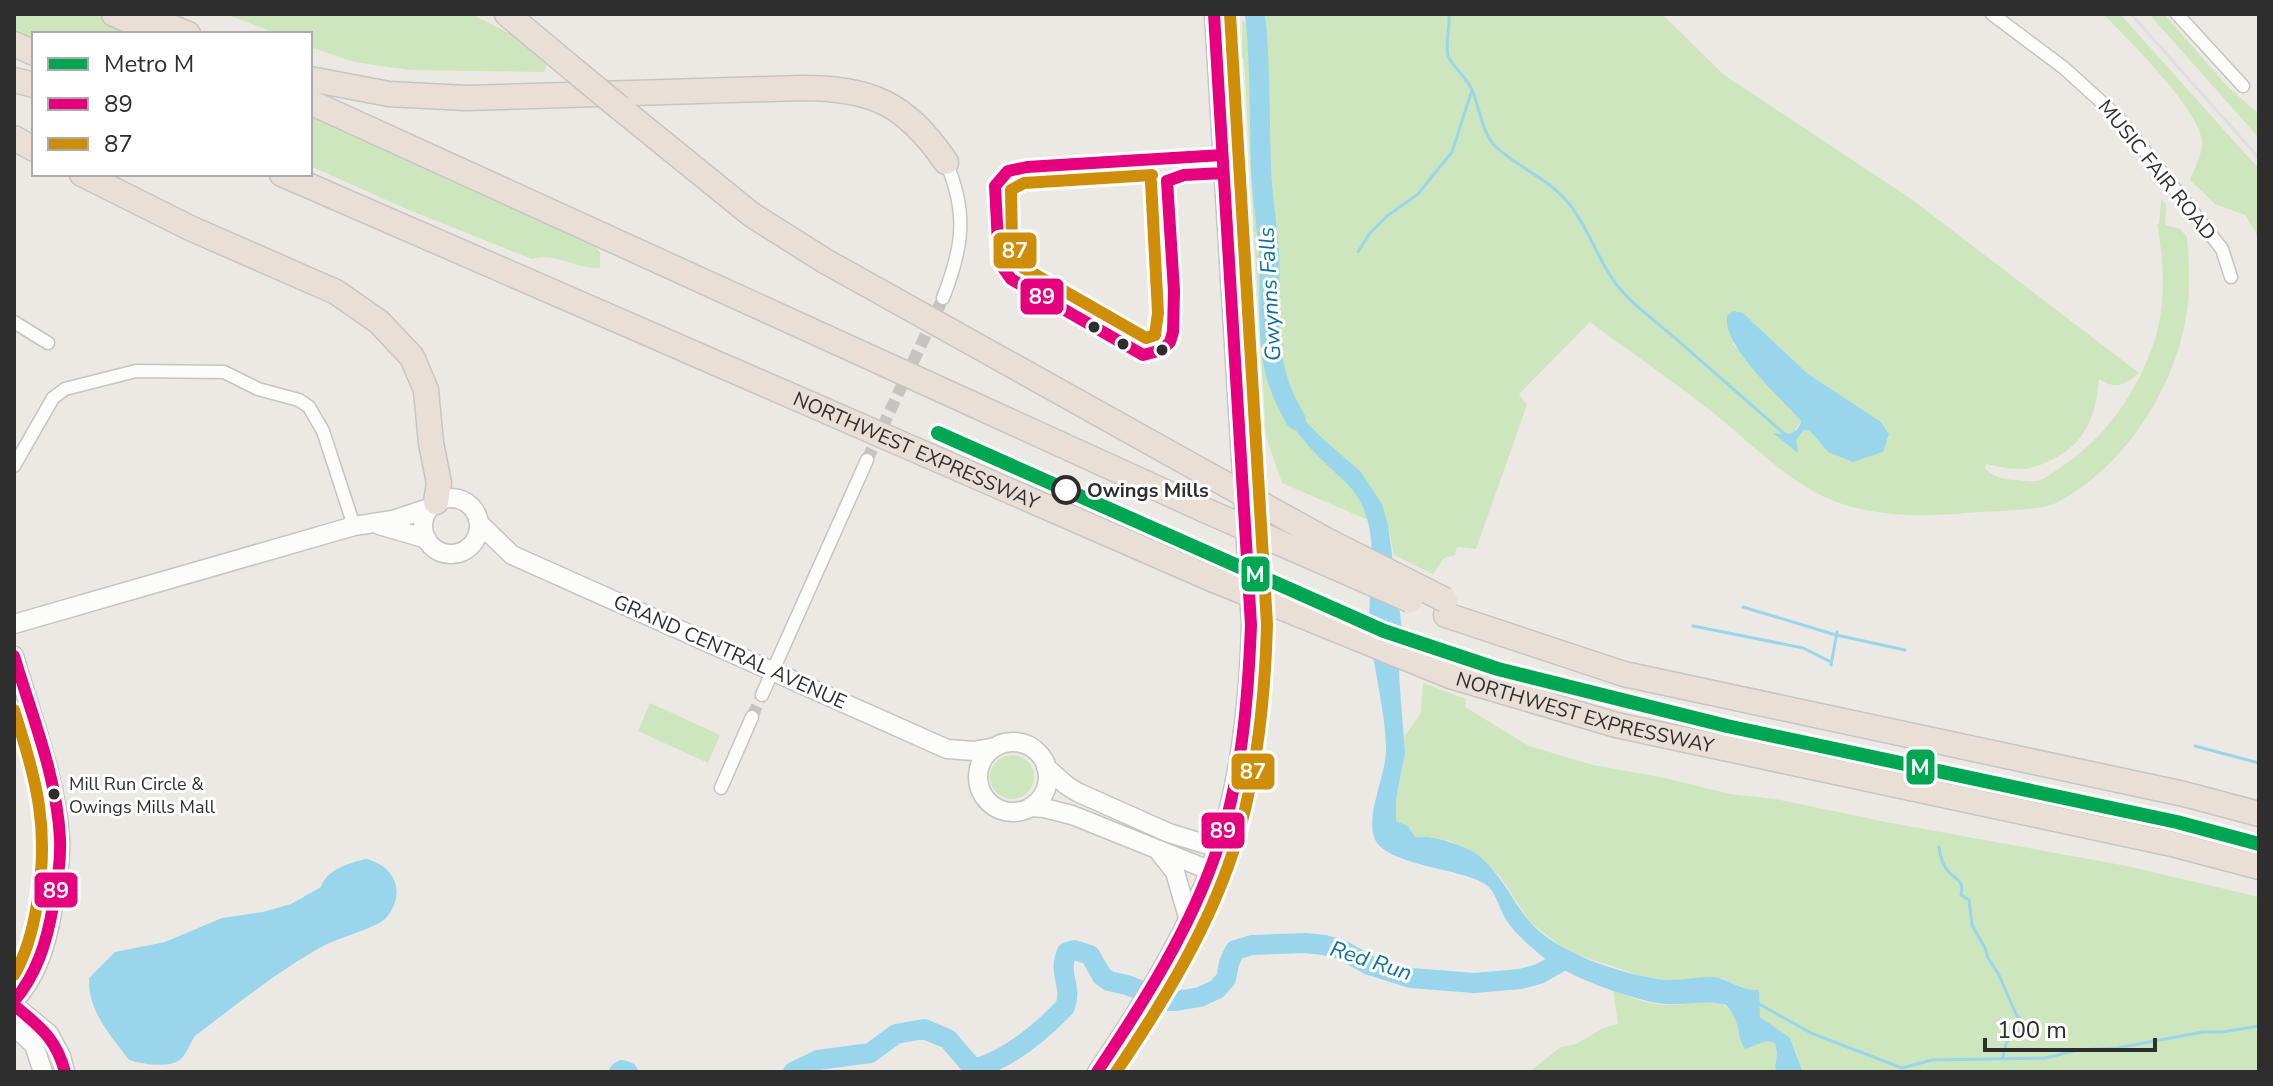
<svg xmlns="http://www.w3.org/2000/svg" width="2273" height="1086" viewBox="0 0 2273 1086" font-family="'Nunito Sans',sans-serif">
<rect width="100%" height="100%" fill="#ece8e4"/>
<path fill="#cee6be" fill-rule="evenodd" d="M14,14h84l44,20h-108v6l-20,-10z
M226,14h245l52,26 25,22 -4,10 -134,-2 -56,-8 -44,-15v-13h-33z
M1266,14h396l62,61 186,123 229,175c-14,12 -23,17 -40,6 -3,35 -12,62 -44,79 -12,6 -24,12 -37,11 -10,0 -22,-3 -32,-5l-1,4c8,10 21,12 33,12 6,1 13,2 18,1 8,-1 15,-7 22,-12 47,-30 80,-77 97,-130 11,-37 9,-77 2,-115h2l2,-25 5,5 -1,21 15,4 7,8c2,21 3,45 1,66 -8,78 -61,164 -132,200 -15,8 -70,8 -90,10 -44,4 -90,4 -132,-12 -37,-15 -69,-44 -99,-70 -45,-39 -97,-73 -145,-109l-71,72 8,11 -51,144 -19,-2 -2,8 -11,3 -11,16 -39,-19 -5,-26 -107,-46 -16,-46 -22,-377 -2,-3v-37l23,17zM1743,313l65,61 24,17 -4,61 -19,-22h-5l-7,8 -2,-7 6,-10 -68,-77z
M2103,14h17l139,155v77l-3,-13 -11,-18 -30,-11 -25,-24c4,-11 14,-29 12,-40 -6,-34 -74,-101 -99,-126z
M2149,14h15l64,73 31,27v24z
M310,111l280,130 10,11v16c-25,2 -40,-16 -68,-9l-123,-49 -99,-44z
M1423,683l43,16 -1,8 64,39 64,19 72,13 65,16 45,5 116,24 236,43 132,31v175h-456l-8,-23 -35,-32 -9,-26 -29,-13 -49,2 -29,-3 -77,-26 -37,-29 -31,-47 -17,-16 -32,-18 -22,-4 -7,2 -6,-2 -7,-11 -12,-5v-21l9,-47 -1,-16 17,-24z
M650,703l70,32 -12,28 -70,-32z
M990 777a22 22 0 1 1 44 0a22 22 0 1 1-44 0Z
M1613,990c17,8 36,14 55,15 37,1 61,-19 74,31l33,7 2,10 -2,14 2,5h-248l32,-25 15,-3 27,-16 15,-4z"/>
<path fill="#99d6ec" d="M1733,311l10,2 65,61 73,48 8,12 -6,18 -30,10 -25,-10 -19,-22h-5l-8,10 2,13 -25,-20c12,2 25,3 28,-12 -20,-23 -79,-75 -74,-105z
M1282,398l10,4 10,16 22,22 37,32 21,32 6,21 14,103 -3,47 6,78 -9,47v21l12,5 7,11c4,1 7,0 11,0 10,0 37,9 46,14 28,18 38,48 58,71 27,32 99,55 139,58 15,0 29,-3 43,-3 17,1 30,15 47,13l1,27 30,21 13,34h-26l-2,-5 2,-14 -2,-10 -9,-2 -21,8c-9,-12 -3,-27 -19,-44 -21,-6 -38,1 -60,-1 -29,-2 -100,-28 -123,-47 -13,-11 -29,-24 -38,-39 -7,-12 -9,-28 -22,-35 -24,-15 -100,-18 -109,-46 -8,-26 13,-62 12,-90 -1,-38 -12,-75 -16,-114 -4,-44 13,-96 -13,-137 -9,-14 -26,-26 -38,-39 -14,-14 -26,-30 -38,-47z
M366,859c29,6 41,35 20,59 -8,9 -47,20 -61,27 -46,25 -89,60 -130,91 -5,7 -8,17 -14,23 -12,10 -38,5 -52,1 -19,-26 -41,-48 -40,-82l26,-26 50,-10 57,-24 41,-6 28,-8 30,-17c5,-17 28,-24 45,-28z"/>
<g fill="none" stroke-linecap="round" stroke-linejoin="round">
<path stroke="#99d6ec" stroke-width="3" d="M1449,14c1,14 -4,30 -1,42 3,9 18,20 24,34 7,16 10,43 23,56 24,23 53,31 75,59 19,24 28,55 46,79 19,24 44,40 67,61 35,31 70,61 105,92
M1358,252l12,-19 17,-17 31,-22 34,-42 20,-62
M1743,607l93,28 69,15
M1693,626l110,22 28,14
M1831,665l6,-33
M2195,746l64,17
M1939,847c1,8 4,20 11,26 8,8 14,8 11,22l8,5 3,25 13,23 3,10 10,15 18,41 9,12c-15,13 -19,9 -22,32
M1759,1004l52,29 91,35 30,-8 113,-2 33,-8 39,-2 86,-16h19l37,-6"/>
<path stroke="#99d6ec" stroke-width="20" d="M1255,14c6,51 4,102 6,154 1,28 6,57 8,85 3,64 -9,108 27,167
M619,1072l3,-2 6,2
M793,1072l25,-12 52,-7 26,-19 28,-5 24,10 23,27 6,2c33,-10 64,-36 88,-61 8,-21 -8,-34 2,-55l7,-2 16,5 12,21 7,5 18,4 41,16h8l24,-4 17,-8 9,-10 3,-16 6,-13 17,-5 53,-2 19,2 18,5 27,15 42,13 63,5 46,-4 19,-5 23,-13"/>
<path stroke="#c6c3c0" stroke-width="12" stroke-dasharray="12 6" stroke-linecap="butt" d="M867,460l76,-162
M752,717l10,-22"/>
<defs>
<path id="street" d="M1992,14l72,54 54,49 104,132 9,28
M2177,14l66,72
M943,298c20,-51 25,-85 3,-136
M14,322l34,21
M14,466l39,-68 12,-9 71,-18 88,1 34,17 41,11 10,7 14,24 31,95
M762,695l105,-235
M721,788l31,-71"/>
<path id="secondary" d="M423 526a28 28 0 1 1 56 0a28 28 0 1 1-56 0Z
M479,523l33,32 435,194 27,2 21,-4
M379,525l48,14
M14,624l340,-98 39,-6 36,-12
M14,656c16,56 43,125 46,183 1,25 -4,49 -8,73 -5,31 -16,66 -38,89
M978 777a35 35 0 1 1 70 0a35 35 0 1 1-70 0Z
M1046,767l20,18 11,7 92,41 49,15
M1031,807l13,1 28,7 137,55
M1160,853l15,19 13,45
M14,1005l35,29 12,22 4,16
M14,1026l20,19 9,27
M1097,1072c44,-64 97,-151 121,-225 23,-71 31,-147 33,-222l-37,-611"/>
<g id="highway">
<path d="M114,14l39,17"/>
<path d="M140,14l48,20"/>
<path d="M507,14l67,56"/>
<path d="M14,44l20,9"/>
<path d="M310,79l79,15 77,4 335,-10c71,0 104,15 145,74"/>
<path d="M14,80l20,5"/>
<path d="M310,102l899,410"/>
<path d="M620,108l132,107 73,46 382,213"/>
<path d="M14,138l20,11"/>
<path d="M82,174l108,54 146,64 43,30 33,35 14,33 5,53 8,40 -3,19"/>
<path id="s1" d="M282,174l932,406"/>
<path d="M1446,615l178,59 560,120 75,20"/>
<path id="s2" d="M1450,676l166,49 556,119 87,23"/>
</g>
</defs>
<use href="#street" stroke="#c5c4c5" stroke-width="15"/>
<use href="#secondary" stroke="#c5c4c5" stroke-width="21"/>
<use href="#highway" stroke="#c6c5c4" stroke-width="27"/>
<use href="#street" stroke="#fcfcfb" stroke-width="12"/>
<use href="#secondary" stroke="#fcfcfb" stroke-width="18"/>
<use href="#highway" stroke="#eadfd6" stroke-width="24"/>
<path stroke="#dfdfe1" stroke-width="3" d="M2131,14l128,144"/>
<defs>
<path id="highway-bridge" d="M574,70l46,38
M1207,474l121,67 117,59
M1209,512l201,88
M1214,580l236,96"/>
</defs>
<use href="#highway-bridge" stroke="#c6c5c4" stroke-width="27" stroke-linecap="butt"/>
<use href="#highway-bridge" stroke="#eadfd6" stroke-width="24"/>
<defs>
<path id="bus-1" d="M1222,155l-195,12 -19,4 -13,15 4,76 12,17 132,76 19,-5 8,-8 3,-10 1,-41 -7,-110 17,-6 39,-2
M14,656c18,60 43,121 46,183 1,23 -3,45 -7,67 -6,35 -16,68 -39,95
M14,1005c26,22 42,33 51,67
M1097,1072c47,-70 94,-144 121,-225 24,-71 30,-147 33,-222l-37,-611"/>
<path id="bus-2" d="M1151,182l7,131 -3,22 -9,3 -124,-71 -10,-23 -1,-54 13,-7 128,-8
M14,710c23,73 36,118 23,194 -4,25 -10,49 -23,71
M1116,1072c46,-68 91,-141 117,-220 24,-73 32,-151 34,-228l-37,-610"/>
</defs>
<use href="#bus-1" stroke="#fff" stroke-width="18"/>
<use href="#bus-2" stroke="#fff" stroke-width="18"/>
<use href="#bus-1" stroke="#e5007d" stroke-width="12"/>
<use href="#bus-2" stroke="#cf8e09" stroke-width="12"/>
<defs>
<path id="metro-1" d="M938,433l446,198 114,38 229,57 450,96 82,22"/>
</defs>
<use href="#metro-1" stroke="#fff" stroke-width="20"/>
<use href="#metro-1" stroke="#00a651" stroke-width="14"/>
</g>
<g fill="#2e2e2e" stroke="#fff" stroke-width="3">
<circle cx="1094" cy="327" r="7"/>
<circle cx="1123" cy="344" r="7"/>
<circle cx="1162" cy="350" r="7"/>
<circle cx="54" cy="794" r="7"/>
</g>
<circle fill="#fff" stroke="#2e2e2e" stroke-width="4" cx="1066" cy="490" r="13"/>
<g text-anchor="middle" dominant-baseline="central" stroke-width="6" stroke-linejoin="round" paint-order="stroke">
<g font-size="18" fill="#2e2e2e" stroke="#fff" text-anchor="start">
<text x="69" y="784">Mill Run Circle &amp;<tspan x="69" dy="23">Owings Mills Mall</tspan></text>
</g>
<g font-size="20" fill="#2e2e2e" stroke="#fff">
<text transform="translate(2157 170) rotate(51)">MUSIC FAIR ROAD</text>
<text stroke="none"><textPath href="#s1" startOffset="692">NORTHWEST EXPRESSWAY</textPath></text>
<text transform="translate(730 652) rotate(24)">GRAND CENTRAL AVENUE</text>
<text stroke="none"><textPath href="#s2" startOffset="140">NORTHWEST EXPRESSWAY</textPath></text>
</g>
<g font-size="20" font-weight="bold" fill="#2e2e2e" stroke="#fff" text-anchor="start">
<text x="1087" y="490">Owings Mills</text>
</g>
<g font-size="22" font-style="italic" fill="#0d6fa3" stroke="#fff">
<text transform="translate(1270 294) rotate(-93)">Gwynns Falls</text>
<text transform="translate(1371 961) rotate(18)">Red Run</text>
</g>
</g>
<g stroke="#fff" stroke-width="3">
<rect x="992" y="231" width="46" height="39" rx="8" fill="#cf8e09"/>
<rect x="1019" y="277" width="46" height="39" rx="8" fill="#e5007d"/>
<rect x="1240" y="555" width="31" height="38" rx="8" fill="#00a651"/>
<rect x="1905" y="748" width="31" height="38" rx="8" fill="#00a651"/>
<rect x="1230" y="752" width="46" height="39" rx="8" fill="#cf8e09"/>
<rect x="1200" y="811" width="46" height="39" rx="8" fill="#e5007d"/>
<rect x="33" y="871" width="46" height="38" rx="8" fill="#e5007d"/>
</g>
<g font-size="22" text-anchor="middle" font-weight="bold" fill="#fff">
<text x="1015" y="258">87</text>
<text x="1042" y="304">89</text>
<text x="1255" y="582">M</text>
<text x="1920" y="775">M</text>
<text x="1253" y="779">87</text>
<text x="1223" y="838">89</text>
<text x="56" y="898">89</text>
</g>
<rect width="2273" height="1086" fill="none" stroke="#2e2e2e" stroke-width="32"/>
<rect x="32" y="32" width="280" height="144" fill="#ffffff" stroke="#ababab" stroke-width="2"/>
<rect x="48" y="58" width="40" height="12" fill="#00a651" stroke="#ababab" stroke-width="2"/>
<text x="104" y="72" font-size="24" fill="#2e2e2e">Metro M</text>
<rect x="48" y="98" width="40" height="12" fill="#e5007d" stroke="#ababab" stroke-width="2"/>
<text x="104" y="112" font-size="24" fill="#2e2e2e">89</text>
<rect x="48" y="138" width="40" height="12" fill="#cf8e09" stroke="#ababab" stroke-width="2"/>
<text x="104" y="152" font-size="24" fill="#2e2e2e">87</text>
<path d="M1985 1038v12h170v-12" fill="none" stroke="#2e2e2e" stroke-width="4"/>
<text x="1997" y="1038" font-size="24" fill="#2e2e2e" stroke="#ffffff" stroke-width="6" paint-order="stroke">100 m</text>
</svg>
